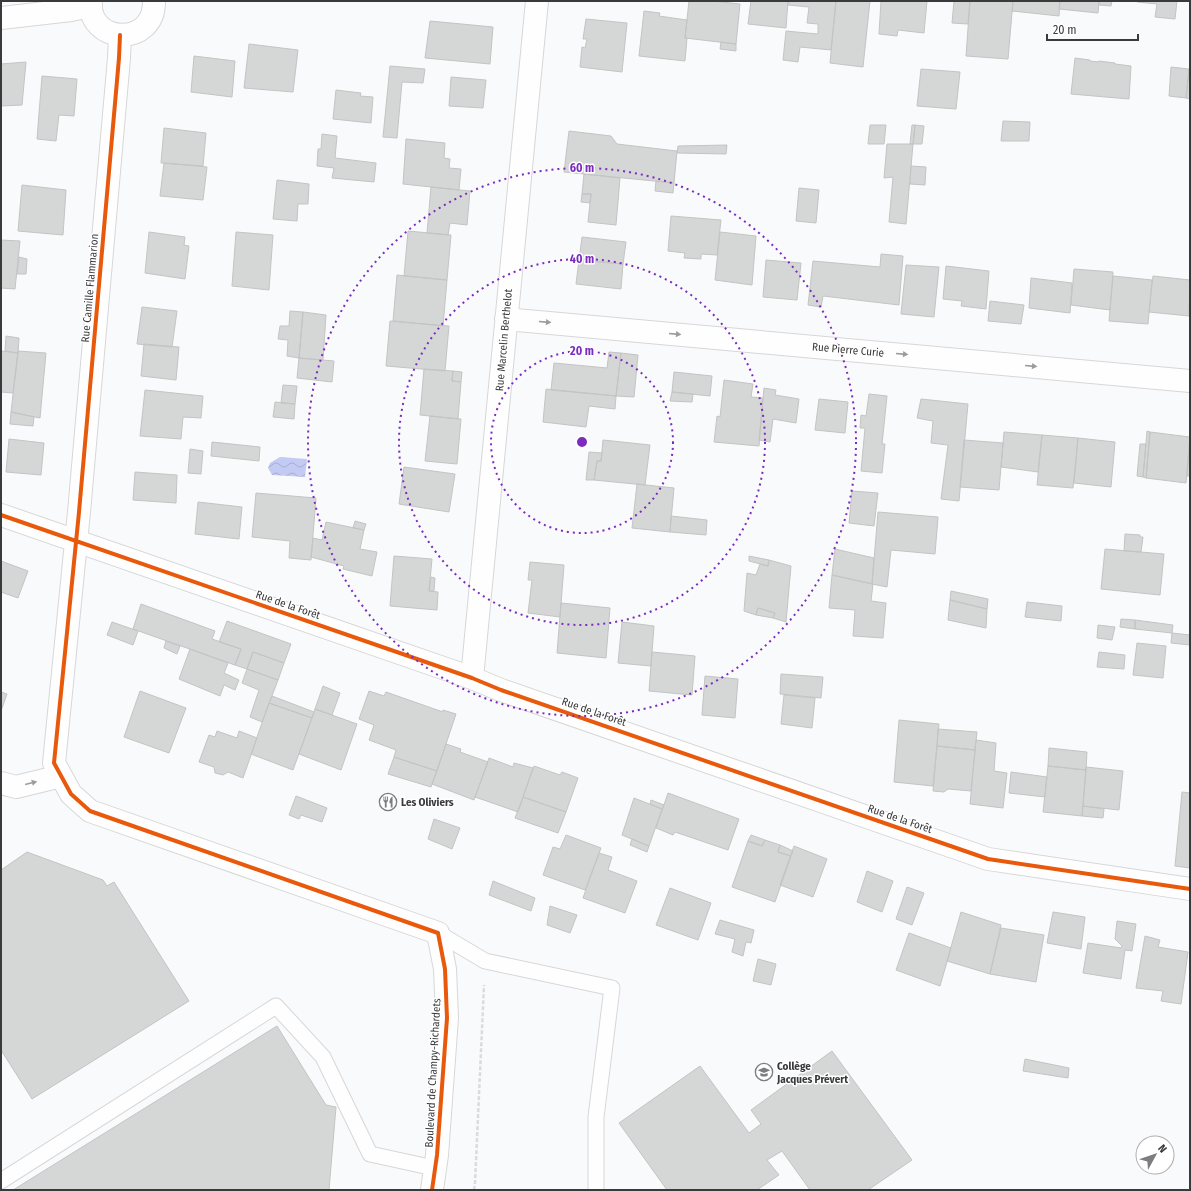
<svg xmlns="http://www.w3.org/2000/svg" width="1191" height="1191" viewBox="0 0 1191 1191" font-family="'Fira Sans Condensed',sans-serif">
<defs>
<pattern id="water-waves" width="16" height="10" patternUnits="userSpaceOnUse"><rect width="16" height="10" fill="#c3cbf4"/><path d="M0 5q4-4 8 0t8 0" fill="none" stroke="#a8afd2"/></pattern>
</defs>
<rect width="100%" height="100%" fill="#f9fafb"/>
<path fill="url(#water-waves)" d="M280,457l27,2 -2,18 -33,-2 -4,-7 2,-5z"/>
<path fill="#d5d6d6" stroke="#c3c4c3" d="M689,1h23l28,3 -4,40 -51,-6z
M751,1h37l-2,27 -38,-4z
M788,1h48l-5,49 -31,-3 -2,15 -15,-2 3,-29 32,3v-10l-11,-1 2,-16 -21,-2z
M836,1h34l-7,66 -33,-4z
M881,1h46l-3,32 -26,-3 -1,6 -18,-2z
M954,1h16l-2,23 -16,-1z
M970,1h43l-5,58 -42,-3z
M1013,1h47l-1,15 -47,-5z
M1060,1h39l-1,12 -39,-4z
M1099,1h13l-1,5 -12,-1z
M1137,1h40l-2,18 -20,-2 2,-13 -20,-2z
M644,11l16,2 -1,3 28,4 -2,18h2l-2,23 -46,-5z
M586,19l41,4 -5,49 -42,-5 2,-20 3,1 2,-9h-4z
M430,21l63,6 -3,37 -65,-6z
M721,42l15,2v7l-16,-2z
M249,44l49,6 -5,42 -49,-4z
M194,56l41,5 -3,36 -41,-5z
M1075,58l15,2v1l9,1v-1l16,2v1l16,2 -2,33 -58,-5z
M26,62l-4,43 -21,1v-42z
M390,66l35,3 -2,14 -21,-1 -5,56 -14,-1z
M1171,67l18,2 -3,29 -17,-2z
M921,69l39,3 -4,37 -39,-3z
M1189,69h1v30l-4,-1z
M42,76l35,3 -3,37 -15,-1 -3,26 -19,-2z
M451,77l35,3 -3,28 -34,-2z
M336,90l25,3 -1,3 13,1 -2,26 -38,-4z
M1003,121l27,1 -1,19h-28z
M870,125h16l-2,19h-16z
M912,125h3l-2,19h-3z
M915,125l9,1 -2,18h-9z
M164,128l42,5 -3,33 -42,-3z
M569,131l42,5 6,8 60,7 -3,32 -110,-11z
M322,134l15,2 -2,22 41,5 -2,19 -42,-4 2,-10 -17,-2 1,-17h3z
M406,139l39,4 -1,15 6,1 -1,9 12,1 -2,21 -56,-6z
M887,144h26l-7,80 -17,-2 4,-45 -9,1z
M727,145l-1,9 -49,-1 1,-7z
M164,163l43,4 -4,33 -43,-4z
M911,166l15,1 -1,18 -15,-1z
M584,174l36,4 -4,47 -28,-3 3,-28h-9z
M277,180l32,4 -1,20h-10l-1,17 -24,-2z
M656,181l18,2 -1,10 -18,-2z
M22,185l44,5 -3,45 -45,-4z
M431,187l39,4 -3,34 -17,-2 -2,12 -21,-2z
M799,188l20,2 -3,33 -20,-2z
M582,194h9l-1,9 -9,-1z
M671,216l50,4 -4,35 -16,-1v5l-17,-1 1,-5 -17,-2z
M408,231l43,4 -4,45 -43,-4z
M149,232l36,5 -1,8 5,1 -4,33 -40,-6z
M236,232l37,3 -4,55 -37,-4z
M720,232l36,4 -4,49 -37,-5z
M582,237l44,5 -3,22 -44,-4z
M1,240l19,1 -5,48 -14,-1z
M881,254l22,2 -4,49 -76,-9 -2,11 -13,-2 5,-44 67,6z
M19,257l8,2 -1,15h-9z
M579,260l44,4 -2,25 -45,-5z
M766,260l35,3 -4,37 -34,-3z
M906,265l33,2 -5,50 -33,-3z
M946,266l43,5 -3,38 -25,-3 1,-5 -19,-2z
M1074,269l39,3 -3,38 -39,-5z
M397,275l50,5 -4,46 -50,-5z
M1113,276l39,4 -4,44 -39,-3z
M1153,276l37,4 -1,36 -40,-4z
M1031,278l41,5 -2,30 -41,-5z
M990,301l34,4 -3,19 -33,-3z
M142,307l35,4 -5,36 -35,-3z
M290,311l13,1 -4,46 -12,-2 1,-16 -10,-1 2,-13h9z
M303,312l23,3 -3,45 -24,-2z
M390,321l59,5 -4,45 -59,-5z
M6,336l13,2 -1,15 -13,-2z
M144,344l35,3 -3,33 -35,-4z
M1,351l17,2 -5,40 -12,-1z
M18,351l28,2 -6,65 -29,-6z
M609,352l12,1 -5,43 -65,-6 3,-27 53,5z
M621,353l17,2 -4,42 -18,-1z
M299,358l35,3 -2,21 -35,-4z
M424,369l29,2 -1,10 9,1 -3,37 -38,-4z
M453,371l9,1 -1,10 -9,-1z
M674,372l38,4 -2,20 -38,-4z
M724,380l29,4 -2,13 12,1 -4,48 -45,-4 3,-26 3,1z
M283,385l14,1 -2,18 -14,-1z
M764,388l12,2 -1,5 24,4 -3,24 -23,-4 -3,23 -11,-2z
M546,389l70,7 -1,13 -26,-3 -3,21 -43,-5z
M145,390l58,6 -2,22 -18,-1 -2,22 -41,-3z
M672,392l21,2 -1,8 -22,-1z
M869,394l18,2 -5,48h3l-3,29 -21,-2 4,-43h-5l1,-13 5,1z
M819,399l29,3 -3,31 -30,-3z
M921,399l47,5 -9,97 -18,-2 7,-54 -17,-2 2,-22 -16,-3z
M275,402l20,2 -1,15 -21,-2z
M11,412l23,5 -1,9 -23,-2z
M430,416l31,3 -4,45 -32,-3z
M1147,431l3,1 -4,46 -3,-1z
M1004,432l38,3 -4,37 -37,-5z
M1150,432l40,5 -4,46 -40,-5z
M1042,435l36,3 -5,50 -36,-3z
M1078,438l37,4 -4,45 -37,-4z
M1190,438v38h-3z
M9,439l35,4 -3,32 -35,-3z
M603,440l47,5 -5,40 -51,-5 3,-19h4z
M964,440l39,3 -4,47 -39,-3z
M212,442l48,5 -1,14 -48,-5z
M1140,444h6l-3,33 -6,-1z
M190,449l13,2 -2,23 -13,-1z
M589,452l13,1 -1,8h-4l-3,19h-8z
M404,467l51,7 -6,38 -50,-8z
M135,472l42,3 -1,28 -43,-3z
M637,484l37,4 -4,44 -38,-4z
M852,491l26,2 -4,33 -25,-3z
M256,493l60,5 -5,62 -22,-2 1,-17 -38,-4z
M198,502l44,5 -3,32 -44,-5z
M878,512l60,5 -3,37 -44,-4 -4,37 -15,-3z
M671,516l36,4 -1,15 -36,-3z
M355,521l11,3 -2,6 -11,-2z
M326,522l38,8 -4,19 17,3 -5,24 -29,-7 1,-3 -33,-9 2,-19 9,2z
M1125,534l15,1v2h3l-2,15 -17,-1z
M835,549l39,9 -2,26 -40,-9z
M1105,549l59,5 -4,41 -59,-6z
M394,556l38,3 -3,32 9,1 -1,18 -47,-4z
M749,556l20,4 -1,6 -19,-5z
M769,560l22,6 -5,56 -13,-4 2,-5 -17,-5 -2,7 -12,-4 3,-38 9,2 4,-11 8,2z
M1,561l27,10 -10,27 -17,-6z
M530,562l34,3 -4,52 -32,-4 4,-33h-4z
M832,575l41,9 -2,17 15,2 -3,35 -30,-2 2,-26 -26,-2z
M431,577l4,1 -1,13h-5z
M951,591l37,8 -1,10 -37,-9z
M950,600l37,9 -1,19 -38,-8z
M1027,602l35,4 -1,15 -36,-4z
M561,603l49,5 -4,50 -49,-5z
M141,604l74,27 -3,8 29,10 -6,16 -102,-36z
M758,608l17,5 -2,5 -17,-3z
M1121,619l14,1v9l-15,-2z
M1135,620l38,5 -1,8 -37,-4z
M227,621l64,23 -7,19 -31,-11 -6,17 -12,-4 6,-16 -22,-7z
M112,622l26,9 -5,14 -26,-10z
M622,622l32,4 -3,40 -33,-3z
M1098,625l17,2 -3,13 -15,-2z
M1172,633l18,2v10l-19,-2z
M166,641l14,5 -3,8 -13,-6z
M1137,643l29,3 -3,32 -30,-3z
M190,649l38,14 -4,10 15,7 -4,10 -11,-5 -4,11 -41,-17z
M253,652l31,11 -6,17 -31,-11z
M652,652l43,4 -3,39 -43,-4z
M1099,652l26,3 -1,14 -27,-2z
M247,669l31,11 -16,42 -12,-5 9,-27 -17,-7z
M781,674l42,3 -2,21 -41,-4z
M705,676l33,3 -3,39 -33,-3z
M323,686l17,7 -8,22 -17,-6z
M140,691l46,17 -17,45 -45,-16z
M369,691l15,5 2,-4 57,20v-2l13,4 -19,57 -43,-14 2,-7 -27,-10 5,-15 -15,-6z
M1,692l6,2 -6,17z
M784,695l31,3 -3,30 -31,-4z
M272,696l42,16 -2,6 -43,-15z
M269,703l43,15 -19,52 -42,-16z
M315,709l42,15 -16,46 -42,-16z
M899,720l40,4 -6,62 -39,-4z
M938,729l39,3 -2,18 -38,-4z
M217,731l20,7 2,-7 18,7 -14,40 -15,-6 -5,3 -8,-2 -1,-6 -15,-5 10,-27 6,2z
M976,740l20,3 -2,28 13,2 -4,35 -33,-4z
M446,744l15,5 -1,3 28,10 -14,38 -42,-16z
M937,746l38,4 -4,41 -23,-2 -4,3 -11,-1z
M1049,748l38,4 -1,18 -38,-4z
M394,757l43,14 -6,16 -43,-13z
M489,758l24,9 1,-4 19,5 -15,44 -43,-15z
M534,766l26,9 2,-3 16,6 -12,34 -43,-15z
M1048,766l38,4 -4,46 -39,-4z
M1086,767l37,4 -4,39 -36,-4z
M1011,772l36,5 -2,20 -36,-4z
M1182,792l8,1v75l-15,-2z
M668,793l71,26 -11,31 -53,-18 -2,3 -17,-7z
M296,796l31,12 -5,14 -21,-7 -2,4 -10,-4z
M523,797l43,15 -8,21 -43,-15z
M634,798l28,11 -13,37 -27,-11z
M651,800l13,5 -2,4 -12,-5z
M1083,806l21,3 -1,9 -21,-2z
M434,819l26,9 -8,21 -24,-10z
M566,835l35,13 -16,42 -42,-15 10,-28 7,2z
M751,835l14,5 -3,6 -14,-5z
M632,839l17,7 -2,6 -17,-7z
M765,840l15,5 -2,7 13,4 -16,46 -43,-15 16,-46 14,5z
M780,845l13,6 -2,5 -13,-4z
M794,846l33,13 -14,38 -33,-12z
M27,852l76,28 4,6 7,-4 75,119 -157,98 -31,-49v-180z
M599,853l13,4 -4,13 29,11 -12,32 -42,-15z
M867,871l26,10 -11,31 -25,-10z
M493,881l42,17 -4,13 -42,-16z
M907,887l17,6 -12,32 -16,-6z
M670,888l41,15 -13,37 -42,-15z
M550,906l27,9 -7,18 -23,-8z
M961,912l40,13 -11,49 -43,-13z
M1053,912l32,5 -4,32 -34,-6z
M720,920l34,10 -3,13 -5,-1 -3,14 -11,-4 3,-13 -20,-5z
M1117,921l19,3 -4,27 -7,-1 -4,29 -38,-6 5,-30 33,5 1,-2 -7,-7z
M1001,928l43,7 -8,47 -46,-8z
M909,933l42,15 -11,38 -44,-16z
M1145,936l15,4 -2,7 30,5 -7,52 -20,-3 2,-10 -27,-3z
M758,959l18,5 -5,21 -18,-4z
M277,1026l49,79 10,2 -7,83h-316z
M832,1051l80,109 -44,30h-58l-28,-39 -15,9 12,15 -22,15h-90l-48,-67 81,-57 49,67 12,-9 -10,-14z
M1025,1059l44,9 -1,10 -45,-7z"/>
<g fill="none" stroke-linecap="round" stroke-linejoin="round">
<defs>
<path id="service" d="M438,933l47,28 127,27 -16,129v73
M1,1181l275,-175 47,51 47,97 64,14"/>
<path id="minor" d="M91,1c-4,43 64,47 63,0
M1,18l70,-8 20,-4
M120,35l-1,23 -40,454 -25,251 17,31 19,17 348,122 7,36 2,49 -10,137 -5,35
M506,319l684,62
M1,515l471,163 29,12 487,169 202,30
M472,678l65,-677
M1,783l15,4 45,-11"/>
</defs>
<use href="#service" stroke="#d7d7d9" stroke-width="17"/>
<use href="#minor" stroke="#d7d7d9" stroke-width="24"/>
<path stroke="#dbdbdc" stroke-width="2.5" stroke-dasharray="4 2" stroke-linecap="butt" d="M474,1190l1,-7 9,-198"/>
<use href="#service" stroke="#fefefe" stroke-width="15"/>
<use href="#minor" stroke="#fefefe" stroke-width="22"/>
<defs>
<path id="cycleway" d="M120,35l-1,23 -40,454 -25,251 17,31 19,17 348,122 7,36 2,49 -10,137 -5,35
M1,515l471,163 29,12 487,169 202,30"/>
</defs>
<use href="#cycleway" stroke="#fff" stroke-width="6"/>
<use href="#cycleway" stroke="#e8590c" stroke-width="4"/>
</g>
<defs><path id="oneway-solid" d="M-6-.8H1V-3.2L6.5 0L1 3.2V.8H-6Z"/></defs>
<g fill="#9c9c9d">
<use href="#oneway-solid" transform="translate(545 322) rotate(5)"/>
<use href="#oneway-solid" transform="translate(675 334) rotate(5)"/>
<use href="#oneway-solid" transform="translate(902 354) rotate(5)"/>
<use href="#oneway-solid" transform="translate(1031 366) rotate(5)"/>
<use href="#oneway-solid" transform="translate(31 783) rotate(-14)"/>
</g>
<g fill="none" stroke="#7b2cbf" stroke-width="2" stroke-dasharray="2 4">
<circle cx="582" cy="442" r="91"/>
<circle cx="582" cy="442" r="183"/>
<circle cx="582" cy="442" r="274"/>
</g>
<defs>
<symbol id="restaurant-ring" viewBox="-11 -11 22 22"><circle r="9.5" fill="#fff" stroke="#7d7d7f" stroke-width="1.5"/><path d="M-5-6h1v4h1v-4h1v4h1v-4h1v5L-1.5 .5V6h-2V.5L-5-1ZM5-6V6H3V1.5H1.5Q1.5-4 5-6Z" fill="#7d7d7f"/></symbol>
<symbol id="school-ring" viewBox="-11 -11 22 22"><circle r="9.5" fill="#fff" stroke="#7d7d7f" stroke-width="1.5"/><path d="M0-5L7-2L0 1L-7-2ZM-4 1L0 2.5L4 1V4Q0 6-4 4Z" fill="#7d7d7f"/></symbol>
</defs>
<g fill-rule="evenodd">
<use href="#restaurant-ring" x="378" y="792" width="20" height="20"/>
<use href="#school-ring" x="754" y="1062" width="20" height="20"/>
</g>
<g text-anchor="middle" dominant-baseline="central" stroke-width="3" stroke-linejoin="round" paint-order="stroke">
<g font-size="11" fill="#3a3a3c" stroke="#fff">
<text transform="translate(90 288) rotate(-85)">Rue Camille Flammarion</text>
<text transform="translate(504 340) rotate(-85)">Rue Marcelin Berthelot</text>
<text transform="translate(848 350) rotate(5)">Rue Pierre Curie</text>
<text transform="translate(288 605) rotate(19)">Rue de la Forêt</text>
<text transform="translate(594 712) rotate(19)">Rue de la Forêt</text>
<text transform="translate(900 819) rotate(19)">Rue de la Forêt</text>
<text transform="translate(433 1073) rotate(-87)">Boulevard de Champy-Richardets</text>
</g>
<g font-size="11" font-weight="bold" fill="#3a3a3c" stroke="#fff" text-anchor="start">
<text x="401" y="802">Les Oliviers</text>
<text x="777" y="1066">Collège<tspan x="777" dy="13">Jacques Prévert</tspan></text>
</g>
</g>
<circle cx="582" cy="442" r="6" fill="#7b2cbf" stroke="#fff" stroke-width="2"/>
<g font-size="12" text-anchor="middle" font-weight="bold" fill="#7b2cbf" stroke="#fff" stroke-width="3" stroke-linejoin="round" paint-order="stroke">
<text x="582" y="172">60 m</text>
<text x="582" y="263">40 m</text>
<text x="582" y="355">20 m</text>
</g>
<rect width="1191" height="1191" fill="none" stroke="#3a3a3c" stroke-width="4"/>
<g transform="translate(1155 1155) rotate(50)"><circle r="19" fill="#ffffff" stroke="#b0b0b1"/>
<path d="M0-3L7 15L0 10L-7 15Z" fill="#7d7d7f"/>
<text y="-6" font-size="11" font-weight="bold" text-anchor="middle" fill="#3a3a3c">N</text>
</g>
<path d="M1047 34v6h91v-6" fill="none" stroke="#3a3a3c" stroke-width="2"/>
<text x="1053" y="34" font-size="12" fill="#3a3a3c" stroke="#ffffff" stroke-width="3" paint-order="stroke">20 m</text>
</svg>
